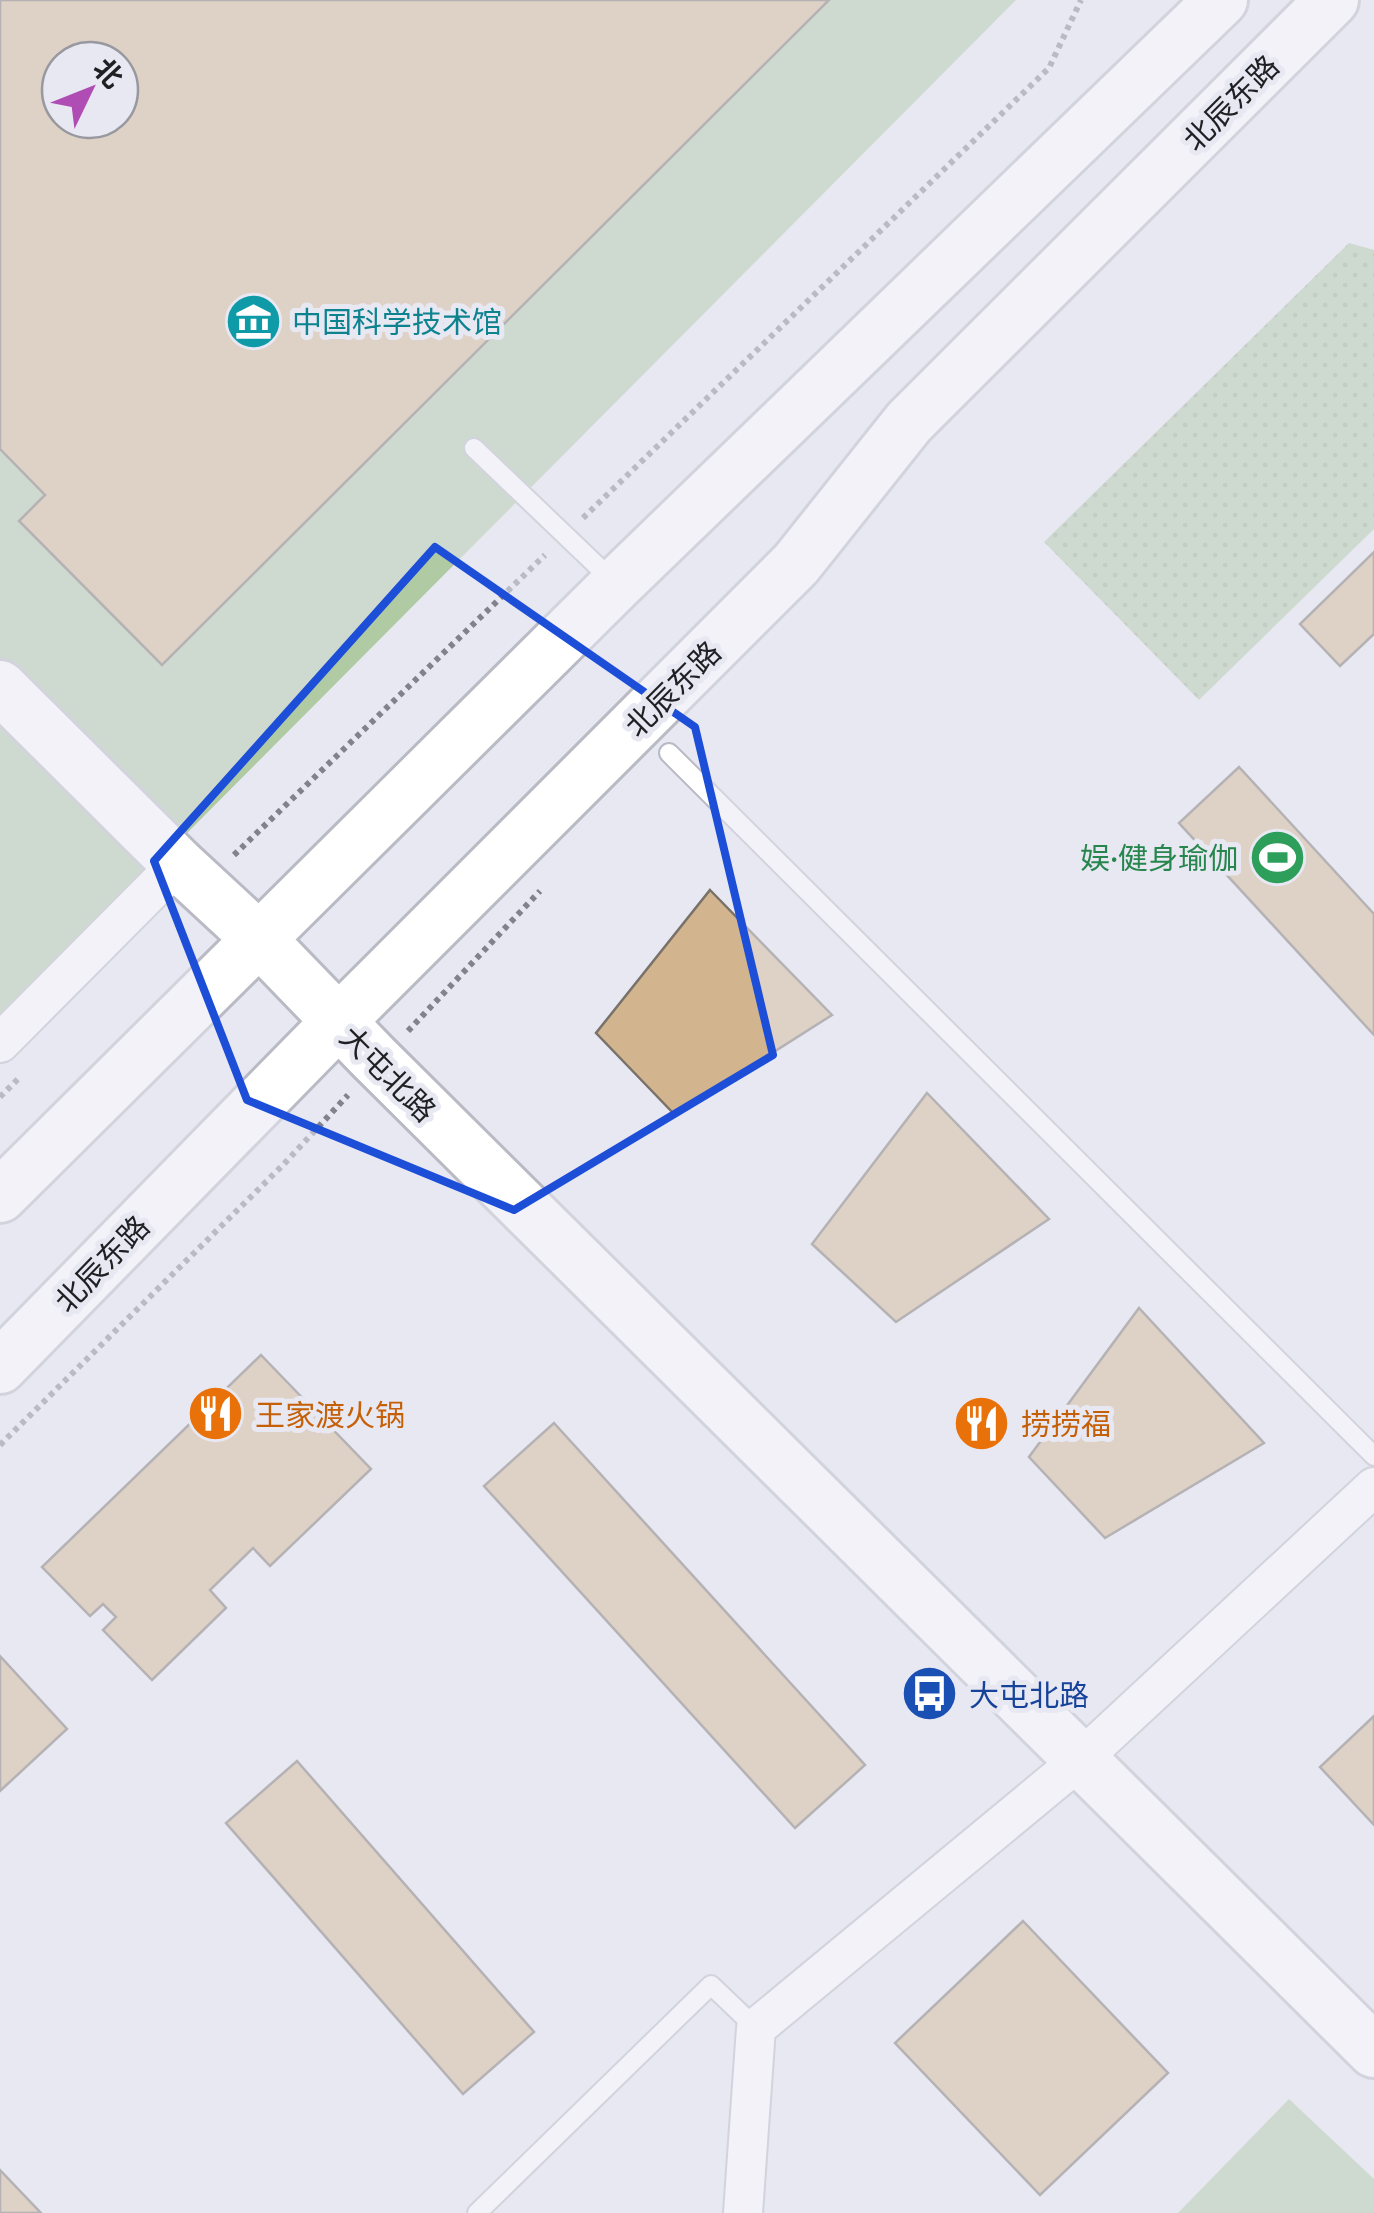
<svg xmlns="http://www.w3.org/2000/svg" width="1374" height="2213" viewBox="0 0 1374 2213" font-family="Lato,'Noto Sans SC',sans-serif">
<defs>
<pattern id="grass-dots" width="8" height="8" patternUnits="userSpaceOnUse" patternTransform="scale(2.5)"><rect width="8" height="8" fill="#b0caa4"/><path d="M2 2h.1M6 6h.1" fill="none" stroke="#97ad8d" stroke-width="1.8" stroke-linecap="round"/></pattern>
</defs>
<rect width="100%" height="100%" fill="#e8e8f3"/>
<path fill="url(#grass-dots)" d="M1349,243l25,7v279l-175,171 -155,-158z"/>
<path fill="#b0caa4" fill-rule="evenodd" d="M0,0h1016l-1016,1021zM60,60h60v60h-60z
M1289,2099l85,80v34h-196z"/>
<path fill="#d2b58e" stroke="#78726a" stroke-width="2.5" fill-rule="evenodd" d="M0,0h829l-667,665 -143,-144 26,-26 -45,-46zM60,60h60v60h-60z
M1374,552v82l-34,32 -40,-42z
M1239,767l135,147v121l-195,-212z
M710,890l122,125 -157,100 -79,-82z
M927,1093l122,126 -153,103 -84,-78z
M1139,1308l125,135 -159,95 -76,-81z
M261,1355l110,114 -101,97 -17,-18 -43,42 16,18 -74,72 -49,-50 13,-13 -13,-13 -13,12 -48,-49z
M554,1423l311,342 -70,63 -311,-342z
M0,1656l67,73 -67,62z
M1374,1716v109l-54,-58z
M297,1761l237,271 -71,62 -237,-271z
M1023,1921l145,152 -128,122 -145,-152z
M0,2170l41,43h-41z"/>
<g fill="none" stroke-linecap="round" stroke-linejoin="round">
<defs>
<path id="lane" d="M474,448l139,133
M669,753l705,703
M477,2213l234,-228 45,43"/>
<path id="street" d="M0,1043l178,-179
M743,2213l13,-185 324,-268 294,-273"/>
<path id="secondary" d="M0,687l178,177 81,75 114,118 1001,994
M0,1196l617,-612 604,-584
M0,1367l338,-345 458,-458 113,-142 423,-422"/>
</defs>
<use href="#lane" stroke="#b9bac4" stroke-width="22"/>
<use href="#street" stroke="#b9bac4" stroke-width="42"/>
<use href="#secondary" stroke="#b9bac4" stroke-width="58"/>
<path stroke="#82838a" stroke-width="6" stroke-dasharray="5 5" stroke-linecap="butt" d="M583,518l466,-450 32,-68
M234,855l311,-300
M408,1031l132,-140
M0,1097l18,-18
M0,1445l284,-281 64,-69"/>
<use href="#lane" stroke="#fff" stroke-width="18"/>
<use href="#street" stroke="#fff" stroke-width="38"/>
<use href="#secondary" stroke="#fff" stroke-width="52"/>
</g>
<path d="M0 0H1374V2213H0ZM435,547l260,180 78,328 -259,155 -267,-110 -93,-239z" fill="#e8e8f3" fill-opacity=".55" fill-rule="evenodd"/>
<path fill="none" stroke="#1d4ed8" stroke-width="8" stroke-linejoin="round" d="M435,547l260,180 78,328 -259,155 -267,-110 -93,-239z"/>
<defs>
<symbol id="museum-disc" viewBox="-11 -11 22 22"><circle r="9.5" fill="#0f9aa8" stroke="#e8e8f3"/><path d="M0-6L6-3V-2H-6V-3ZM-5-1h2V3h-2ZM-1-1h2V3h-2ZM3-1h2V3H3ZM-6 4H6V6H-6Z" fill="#fff"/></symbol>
<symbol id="stadium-disc" viewBox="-11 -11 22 22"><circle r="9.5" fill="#2e9e5b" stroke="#e8e8f3"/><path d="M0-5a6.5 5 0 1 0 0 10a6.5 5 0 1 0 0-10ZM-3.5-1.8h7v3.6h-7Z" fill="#fff"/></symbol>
<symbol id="restaurant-disc" viewBox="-11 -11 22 22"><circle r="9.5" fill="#e8710a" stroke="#e8e8f3"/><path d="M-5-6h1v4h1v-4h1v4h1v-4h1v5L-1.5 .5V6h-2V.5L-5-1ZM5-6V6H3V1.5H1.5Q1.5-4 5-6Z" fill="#fff"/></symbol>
<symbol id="bus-disc" viewBox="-11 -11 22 22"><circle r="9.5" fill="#1a4fb4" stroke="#e8e8f3"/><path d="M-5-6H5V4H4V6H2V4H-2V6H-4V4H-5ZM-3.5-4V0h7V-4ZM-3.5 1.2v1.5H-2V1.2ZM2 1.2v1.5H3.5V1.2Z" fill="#fff"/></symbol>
</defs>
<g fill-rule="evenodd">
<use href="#museum-disc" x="222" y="290" width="63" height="63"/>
<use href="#stadium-disc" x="1246" y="826" width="63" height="63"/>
<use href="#restaurant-disc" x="184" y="1382" width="63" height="63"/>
<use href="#restaurant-disc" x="950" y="1392" width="63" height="63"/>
<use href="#bus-disc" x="898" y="1662" width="63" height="63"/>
</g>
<g text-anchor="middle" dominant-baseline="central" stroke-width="10" stroke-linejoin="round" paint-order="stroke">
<g font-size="30" fill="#1f2023" stroke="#e8e8f3">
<text transform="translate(1230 102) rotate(-45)">北辰东路</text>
<text transform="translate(672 688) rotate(-45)">北辰东路</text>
<text transform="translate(389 1073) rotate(45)">大屯北路</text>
<text transform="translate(101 1263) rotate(-46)">北辰东路</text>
</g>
<g font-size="30" fill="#0d838f" stroke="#e8e8f3" text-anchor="start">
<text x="292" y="321">中国科学技术馆</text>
</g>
<g font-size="30" fill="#27864d" stroke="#e8e8f3" text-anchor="end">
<text x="1238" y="857">娱·健身瑜伽</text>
</g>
<g font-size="30" fill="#c56008" stroke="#e8e8f3" text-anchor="start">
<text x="255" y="1414">王家渡火锅</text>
<text x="1021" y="1423">捞捞福</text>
</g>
<g font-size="30" fill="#164399" stroke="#e8e8f3" text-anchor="start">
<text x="969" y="1694">大屯北路</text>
</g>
</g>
<g transform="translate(90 90) rotate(47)"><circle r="48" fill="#e8e8f3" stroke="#9898a0" stroke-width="2.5"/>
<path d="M0-8L18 38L0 25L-18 38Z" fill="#af4db4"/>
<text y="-15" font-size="28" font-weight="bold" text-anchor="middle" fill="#1f2023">北</text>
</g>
</svg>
